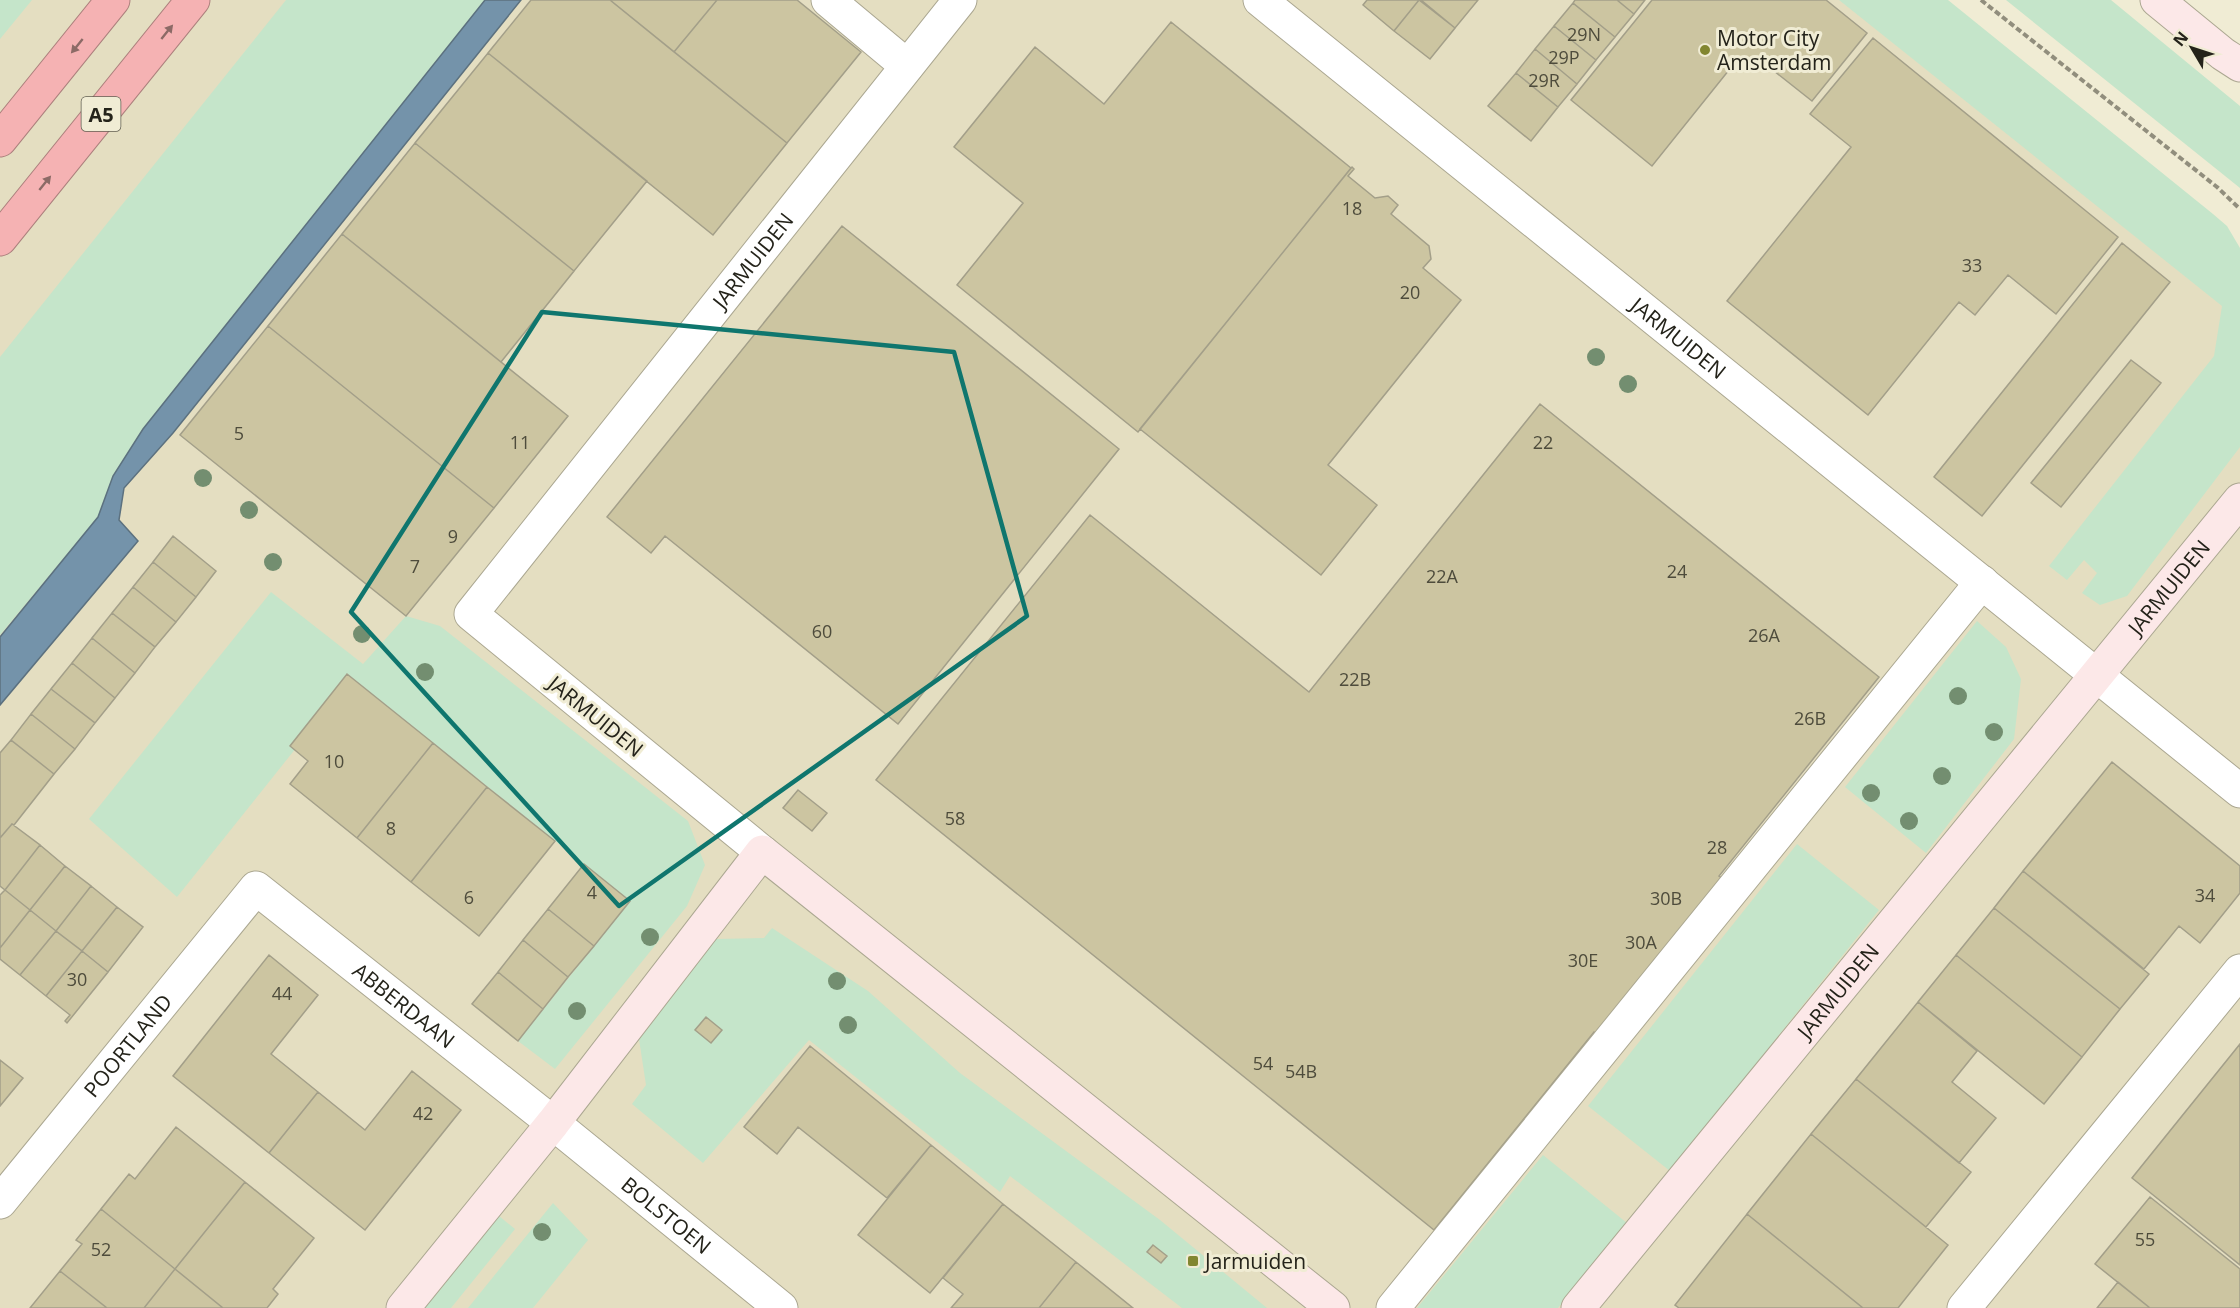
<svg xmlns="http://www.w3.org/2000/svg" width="2240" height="1308" viewBox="0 0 2240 1308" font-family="'Open Sans',sans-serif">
<rect width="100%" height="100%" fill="#f0ecd4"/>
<path fill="#e4dec1" d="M0,0h1869l371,301v1007h-2240z"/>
<path fill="#c5e5ca" d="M0,0h32l-32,39z
M286,0h199l-342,429 -30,47 -15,41 -98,118v-278z
M1839,0h109l265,214 14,12 13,22v199l-113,149 -27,9 -18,-12 15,-20 -13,-13 -17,20 -18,-14 165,-210 8,-50z
M2006,0h105l129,106v82z
M271,592l92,72 43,-48 34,10 248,195 17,44 -18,41 -132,163 -37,-28 112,-140 -278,-223 -175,219 -88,-78z
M1977,621l29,26 15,32 -7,60 -88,114 -81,-66z
M1797,844l82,66 -209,261 -82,-65z
M772,928l96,63 92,82 200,147 107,88h-85l-172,-132 -10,16 -191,-152 -106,123 -71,-59 14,-19 -7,-46 77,-100 48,-1z
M1543,1155l84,68 -69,85h-141z
M553,1203l35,37 -55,68h-65z
M499,1216l16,13 -64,79h-27z"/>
<path fill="#7493aa" stroke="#5c717f" stroke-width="1.5" d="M485,0h36l-348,433 -49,55 -5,32 19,21 -138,164v-68l98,-120 15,-41 30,-47z"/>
<path fill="#ccc5a1" stroke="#a39f89" stroke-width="1.5" d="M531,0h79l177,143 -74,92 -225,-182z
M610,0h107l-43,52z
M717,0h80l64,52 -74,91 -113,-91z
M1367,0h52l-25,31 -31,-26z
M1419,0l36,28 -25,31 -36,-28z
M1421,0h57l-23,28z
M1575,0h42l17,14 -19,23 -42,-34z
M1617,0h28l-11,14z
M1652,0h174l41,33 -55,68 -43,-34 -40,3 -77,96 -81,-66z
M1573,3l42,34 -19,23 -42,-34z
M1171,22l180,146 -213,264 -181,-147 66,-82 -69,-56 81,-100 69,57z
M1554,26l42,34 -19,24 -42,-35z
M1873,38l245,199 -62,77 -48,-39 -33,40 -16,-13 -91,113 -141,-114 124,-154 -41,-33z
M1535,49l42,35 -19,23 -42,-34z
M488,53l159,128 -73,90 -159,-128z
M1516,73l42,34 -27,34 -43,-35z
M415,143l159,128 -73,91 -159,-128z
M1352,167l2,2 -6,7 27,22 13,-2 10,9 -7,9 38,32 2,13 -8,9 38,32 -133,165 49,40 -56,70 -181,-146z
M842,226l277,223 -221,275 -233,-188 -14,17 -44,-36z
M342,234l226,182 -74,92 -226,-182z
M2122,243l48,39 -188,234 -48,-39z
M268,326l226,182 -88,108 -226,-181z
M2131,360l30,23 -100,124 -30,-24z
M1540,404l339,273 -160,199 7,5 -126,156 -6,-5 -160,198 -558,-450 214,-265 219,177z
M173,536l43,35 -20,26 -43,-35z
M153,562l43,35 -20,25 -43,-35z
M133,587l43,35 -21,25 -43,-34z
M112,613l43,34 -20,26 -43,-35z
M92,638l43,35 -20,25 -43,-35z
M72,663l43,35 -20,25 -44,-34z
M347,674l86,69 -76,95 -67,-54 18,-23 -18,-15z
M51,689l44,34 -20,26 -44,-35z
M31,714l44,35 -21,25 -43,-34z
M11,740l43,34 -40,51 -2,-1 -12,14v-85z
M433,743l54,44 -76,95 -54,-44z
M2112,762l128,104v27l-40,50 -21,-17 -35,43 -121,-98z
M487,787l68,54 -76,95 -68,-54z
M798,790l29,23 -15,18 -29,-23z
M12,824l28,21 -35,45 -5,-4v-48z
M40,845l25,21 -35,44 -25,-20z
M584,864l46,37 -36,45 -46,-37z
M65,866l26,20 -35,45 -26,-21z
M2023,871l126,103 -29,35 -126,-101z
M91,886l26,21 -35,44 -26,-20z
M5,890l25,20 -30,38v-53z
M117,907l26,20 -35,45 -26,-21z
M1994,908l126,101 -38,48 -126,-102z
M548,909l46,37 -26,31 -45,-37z
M30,910l26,21 -36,44 -20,-16v-11z
M56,931l26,20 -36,45 -26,-21z
M523,940l45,37 -25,32 -45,-37z
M82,951l26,21 -41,51 -2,-2 5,-6 -24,-19z
M269,955l49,40 -47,59 47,38 -49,61 -96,-77z
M1956,955l126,102 -38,47 -126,-102z
M498,972l45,37 -25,32 -46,-37z
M1918,1002l59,49 -25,31 44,36 -37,45 -103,-84z
M706,1017l16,13 -11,13 -16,-13z
M2240,1044v221l-108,-87z
M810,1046l121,99 -44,53 -89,-71 -21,27 -33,-27z
M0,1060l23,18 -23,28z
M412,1071l49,39 -96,120 -96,-77 49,-61 47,38z
M1856,1079l115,93 -45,55 -115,-93z
M176,1127l69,55 -70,87 -74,-60 28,-35 6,5z
M1811,1134l137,111 -50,63h-35l-116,-94z
M931,1145l72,59 -73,89 -72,-58z
M245,1182l69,56 -41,51 5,5 -11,14h-44l-48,-39z
M2150,1197l90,72v39h-90l-55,-44z
M1003,1204l73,58 -37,46h-88l12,-14 -20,-16z
M101,1209l74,60 -31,39h-37l-47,-37 22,-27 -6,-4z
M1747,1214l116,94h-184l-4,-3z
M1153,1245l14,11 -6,7 -14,-11z
M1076,1262l57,46h-94z
M175,1269l48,39h-79z
M60,1271l47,37h-77z
M2118,1282l32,26h-53z"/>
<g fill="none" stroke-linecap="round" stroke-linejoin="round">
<defs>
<g id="street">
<path d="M828,0l79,66"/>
<path id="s1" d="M1260,0l980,791"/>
<path id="s2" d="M762,852l-291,-238 489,-614"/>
<path id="s3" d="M0,1202l256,-314 297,235 228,185"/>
<path d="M1393,1308l589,-726"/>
<path d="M1964,1308l276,-337"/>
</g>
<g id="secondary">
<path d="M2157,0l66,54 17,11"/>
<path d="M403,1308l150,-185 209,-271 571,456"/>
<path id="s4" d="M1578,1308l662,-808"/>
</g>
<path id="highway" d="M0,140l113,-140
M0,239l193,-239"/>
</defs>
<use href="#street" stroke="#aba791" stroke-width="35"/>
<use href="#secondary" stroke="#aba791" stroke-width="35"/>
<use href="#highway" stroke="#ac807d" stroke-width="35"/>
<path stroke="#918e7d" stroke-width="4" stroke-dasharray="6 3" stroke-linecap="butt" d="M1981,0l236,187 23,22"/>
<use href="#street" stroke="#fff" stroke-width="33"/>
<use href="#secondary" stroke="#fce8e8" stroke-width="33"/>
<use href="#highway" stroke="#f5b2b3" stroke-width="33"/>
</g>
<g fill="#738e70">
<circle cx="1596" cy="357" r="9"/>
<circle cx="1628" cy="384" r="9"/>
<circle cx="203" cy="478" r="9"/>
<circle cx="249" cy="510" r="9"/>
<circle cx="273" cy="562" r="9"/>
<circle cx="362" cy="634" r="9"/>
<circle cx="425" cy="672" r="9"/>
<circle cx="1958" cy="696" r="9"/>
<circle cx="1994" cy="732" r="9"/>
<circle cx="1942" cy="776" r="9"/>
<circle cx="1871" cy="793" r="9"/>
<circle cx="1909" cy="821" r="9"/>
<circle cx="650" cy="937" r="9"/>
<circle cx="837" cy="981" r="9"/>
<circle cx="577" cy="1011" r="9"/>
<circle cx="848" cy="1025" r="9"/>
<circle cx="542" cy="1232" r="9"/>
</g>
<defs><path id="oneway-solid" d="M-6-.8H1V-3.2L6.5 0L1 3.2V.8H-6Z" transform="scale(1.5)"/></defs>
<g fill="#8c6a66">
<use href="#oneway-solid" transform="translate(167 32) rotate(-51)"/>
<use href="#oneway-solid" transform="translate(77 46) rotate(129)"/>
<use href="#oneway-solid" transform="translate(45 183) rotate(-51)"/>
</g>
<path fill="none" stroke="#0f766e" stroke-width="4.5" stroke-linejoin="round" d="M542,312l412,40 73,264 -408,290 -268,-294z"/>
<g fill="#828630" stroke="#f0ecd4" stroke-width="2">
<circle cx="1705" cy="50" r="6"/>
<rect x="1187" y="1255" width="12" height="12" rx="3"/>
</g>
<g text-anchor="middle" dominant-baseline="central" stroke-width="6" stroke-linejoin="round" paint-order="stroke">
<g font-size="18" fill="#4e4c3c">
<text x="1584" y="34">29N</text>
<text x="1564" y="57">29P</text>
<text x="1544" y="80">29R</text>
<text x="1352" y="208">18</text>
<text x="1972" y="265">33</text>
<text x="1410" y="292">20</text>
<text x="239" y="433">5</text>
<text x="520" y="442">11</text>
<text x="1543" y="442">22</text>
<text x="453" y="536">9</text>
<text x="415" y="566">7</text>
<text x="1677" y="571">24</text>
<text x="1442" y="576">22A</text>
<text x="822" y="631">60</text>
<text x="1764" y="635">26A</text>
<text x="1355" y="679">22B</text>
<text x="1810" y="718">26B</text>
<text x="334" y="761">10</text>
<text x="955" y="818">58</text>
<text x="391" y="828">8</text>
<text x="1717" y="847">28</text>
<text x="592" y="892">4</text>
<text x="2205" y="895">34</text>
<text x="469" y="897">6</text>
<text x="1666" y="898">30B</text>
<text x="1641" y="942">30A</text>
<text x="1583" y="960">30E</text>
<text x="77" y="979">30</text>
<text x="282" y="993">44</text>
<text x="1263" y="1063">54</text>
<text x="1301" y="1071">54B</text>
<text x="423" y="1113">42</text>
<text x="2145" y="1239">55</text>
<text x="101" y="1249">52</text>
</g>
<rect fill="#f0ecd4" stroke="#615f52" stroke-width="1.5" x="81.5" y="97" width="39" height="34" rx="4.5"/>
<g font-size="20" font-weight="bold" fill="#24231a">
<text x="101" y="114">A5</text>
</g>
<g font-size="21" fill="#24231a" stroke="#f0ecd4" text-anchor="start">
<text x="1717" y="38">Motor City<tspan x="1717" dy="24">Amsterdam</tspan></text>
<text x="1205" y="1261">Jarmuiden</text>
</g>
<g font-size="21" fill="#24231a" stroke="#f0ecd4">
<text stroke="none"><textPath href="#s2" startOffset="828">JARMUIDEN</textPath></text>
<text stroke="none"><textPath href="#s1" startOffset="538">JARMUIDEN</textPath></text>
<text stroke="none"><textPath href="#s4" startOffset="932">JARMUIDEN</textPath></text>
<text transform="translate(596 716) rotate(39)">JARMUIDEN</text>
<text stroke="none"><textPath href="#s4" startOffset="410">JARMUIDEN</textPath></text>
<text stroke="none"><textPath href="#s3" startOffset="594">ABBERDAAN</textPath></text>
<text stroke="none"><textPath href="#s3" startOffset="202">POORTLAND</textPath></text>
<text stroke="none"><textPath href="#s3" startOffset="930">BOLSTOEN</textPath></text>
</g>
</g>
<g transform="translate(2192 48) rotate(309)" stroke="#f0ecd4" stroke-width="4.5" paint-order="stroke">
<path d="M0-4.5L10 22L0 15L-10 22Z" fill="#24231a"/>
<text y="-9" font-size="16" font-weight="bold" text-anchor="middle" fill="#24231a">N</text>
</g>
</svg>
